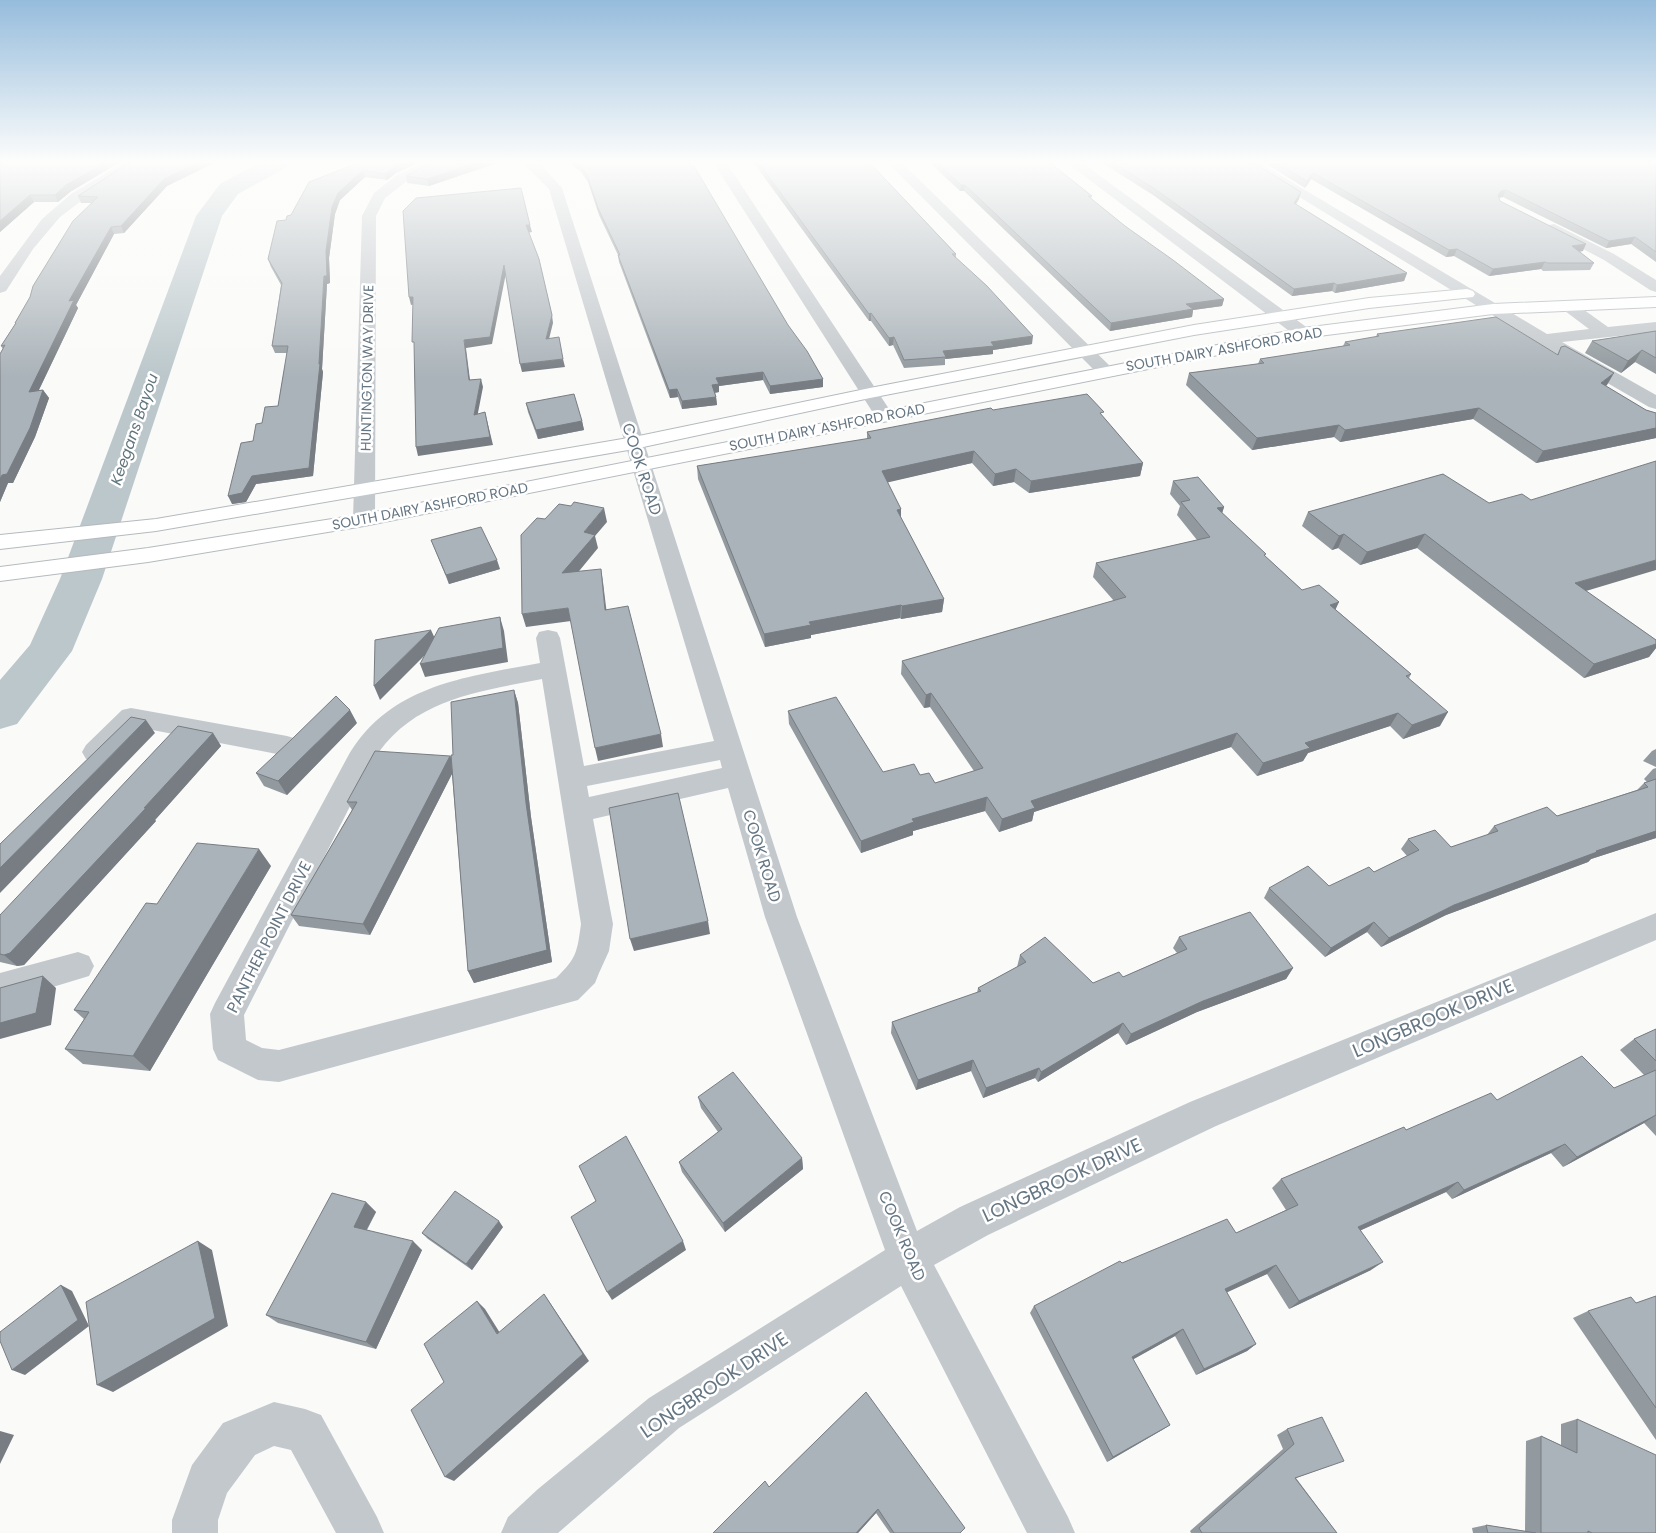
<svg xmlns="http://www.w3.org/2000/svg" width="1656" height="1533" viewBox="0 0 1656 1533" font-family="Poppins,sans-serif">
<rect width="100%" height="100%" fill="#fafaf8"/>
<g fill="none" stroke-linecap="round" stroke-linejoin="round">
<path fill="#bbc7cb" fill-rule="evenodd" d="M261,162h29l-3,5 -49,27 -16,22 -120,363 -30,72 -55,73 -17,5v-49l30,-35 30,-66 136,-363 24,-32z"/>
<defs>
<path id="major" d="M1467,289l6,2 2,3 -2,3 -104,11 -175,27 -324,63 -236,51 -478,82 -156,18v-14l156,-16 478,-82 236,-49 324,-63 175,-27z
M1656,297v10l-163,7 -190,24 -939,188 -216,36 -148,19v-14l148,-19 216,-34 939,-186 190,-24z"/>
</defs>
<use href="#major" stroke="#b5babe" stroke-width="2"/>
<path fill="#c3c8cc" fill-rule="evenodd" d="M125,162h16l-48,30 -33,25 -27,32 -27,42 -6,2v-17l42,-57 29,-25z
M426,162h18l-37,19 -22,17 -9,18 -1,304 -3,5 -8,1 -8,-1 -3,-5 9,-304 12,-23 23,-18z
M520,162h16l5,3 21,23 235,729 120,314 43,-24 230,-105 466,-189v27l-440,186 -228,109 -54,30 134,252 7,16h-48l-126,-247 -222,142 -121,105h-57l7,-16 30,-28 111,-91 236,-148 -120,-333 -37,-129 -135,31 20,105 -4,27 -10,22 -4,10 -17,17 -299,82 -21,-2 -40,-20 -5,-11 -3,-35 5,-11 132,-245c41,-73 118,-81 193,-95l-4,-25 3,-6 9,-2 9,2 3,6 24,128 130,-25 -165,-552 -18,-18zM542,679l39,245c-4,28 -4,34 -25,54l-277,72 -17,-2 -16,-8 -2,-25 129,-254c38,-62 104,-69 169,-82zM720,760l2,8 -133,29 -2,-11z
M713,162h13l167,253 -2,4 -7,2 -7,-2z
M887,162h14l210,205 3,4 -3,4 -6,1 -6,-1z
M1066,162h15l228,167 2,4 -2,4h-12z
M1242,162h16l289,172 42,-5 -28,-21 -2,-3 2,-3h12l35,25 48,-5v10l-94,10 94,53v14l-7,-2 -111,-64z
M1554,224l60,30 42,26v12l-6,-2 -46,-30 -55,-29 -2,-3 2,-3z
M131,708l156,28 10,3 3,7 -3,7 -10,3 -150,-29c-15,15 -28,39 -51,32l-4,-7 4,-7 36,-35z
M78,952l11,4 5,10 -5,10 -89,27v-30z
M274,1402l31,7 16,6 56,102 7,16h-48l-45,-83 -17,-4 -19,9 -28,38 -9,27v13h-46v-13l20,-55 31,-42z"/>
<use href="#major" fill="#fff" fill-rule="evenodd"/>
</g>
<path fill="#929a9f" d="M0,162h120l-50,30 -12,10h-24l-34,30z
M130,162h86l-49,24 -43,47 -10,1 -38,71 2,3 -39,82h4l6,8 -14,39 -22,46h-5l-8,19v-148l3,-5 -2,-3 14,-22v-1l76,-120h-10l-3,-7z
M360,162h60l-24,11 -9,7 -22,-3 -25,23 -5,14 -6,44 1,25 -3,1 -5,85 1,3 -10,104 -57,8 -10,18 -14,2 21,-63 9,-18 16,-17 9,-53h-12l-3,-7 9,-61 -10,-18 -3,-8 18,-39 5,-5z
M432,162h68l-71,24 -22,-3 -1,-7z
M568,162h121l134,225 -53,7 -7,-14 -44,6v6l-4,1 1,4 1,8 -35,4 -4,-12 -8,1 -51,-136 -1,-7 -19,-40 -11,-33 -7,-10z
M753,162h116l87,92v4l76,86 -39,6v4l-48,5v6l-41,3 -11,-23 -4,1 -18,-25h-2z
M929,162h120l43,34 -1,3 34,27 99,73 -2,7 -29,4 -1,7 -82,14 -146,-140h-4z
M1101,162h151l47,37 -3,5 111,69 -3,8 -69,12 -3,-2 -40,5 -139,-101z
M1263,162h393v100l-25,-18 -25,4 -103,-51 -4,1 1,3 83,50 -4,1 15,11 -4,7 -47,1 -2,-2 -52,7 -35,-20 -8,1 -135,-78 -6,9z
M1656,331v43l-21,-12 -14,11 -36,-20 7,-12z
M1377,334l180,21 4,-8 46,38 -2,1 41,24 10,3v25l-120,25 -63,-44 -133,23 -6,-5 -82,13 -66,-65 3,-12 69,-9 2,-5 83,-13 2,-4 31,-5z
M526,403l56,18 2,9 -46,9 -10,-27z
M993,410l110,7 40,46 -3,13 -111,17 -15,-11 -21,4 -21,-23 -85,19 14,27v9l43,81 -2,13 -41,7 -1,-1 -89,17v3l-46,9 -67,-168 -1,-13 170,-27v-7z
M1443,474l143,117 70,49v8l-7,9 -65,21 -167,-130 -57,17 -22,-17 -6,2 -30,-24 6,-14z
M1173,481l51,26 -2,6 43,43 37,34 33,19 76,65 -2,4 31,48 -37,13 -13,-13 -82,27 -5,8 -46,15 -26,-29 -197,65 -2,9 -33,11 -14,-21 -72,20v4l-52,18 -72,-129 -1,-13 95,61 37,3 15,8 39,-12 -44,-64 -6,1 -23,-34 1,-13 212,-60 -21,-24 3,-14 101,-23 -20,-25 3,-9 -10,-12z
M431,540l69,29 -51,15z
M514,690l4,13 13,114 21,145 -78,21 -6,-12 -16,-197 -82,161 -71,-9 -8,-11 61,-105 -5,-8 106,-47z
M357,723l-70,72 -23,-9 -8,-13z
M213,733l8,13 -66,74 1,1 -132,144 -7,1 -17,-4v-47z
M1656,749v18l-13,-6 9,-10z
M1656,768v70l-65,21 -3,3 -142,53 -65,32 -14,-15 -42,25 -61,-59 5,-10 60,-2 45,-14 33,-16 -6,-7 7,-10 43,8 36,-12 7,-9 63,-10 80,-26 7,-7 3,-1 -3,-3 9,-10z
M271,866l-121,205 -67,-7 -18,-15 19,-30 -10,-9 83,-106z
M1179,937l114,31 -7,11 -89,33 -71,33 -8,-12 -80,49 -3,-4 -52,20 -12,-27 -55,19 -25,-57 1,-11 85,-29 1,-5 39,-21 3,-12 73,28 30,-6 54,-24 -4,-5z
M1656,1029v107l-12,-13 -81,44 -12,-14 -99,46 -6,-7 -85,38 10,40 -82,39 -22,-35 -41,18 30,52 -9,7 -51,24 -21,-39 -42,23 37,66 -8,5 -55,32 -77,-149 4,-7 88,-43 114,-30 50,-23 -14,-22 9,-9 125,-49 91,-30 117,-12 30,-13 -24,-25 14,-11z
M698,1097l104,61 1,11 -78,63 -43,-60 -3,-10 39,-30 -17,-24z
M366,1202l10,10 -9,18 55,20 -46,99 -98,-26 -12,-8z
M503,1227l-31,43 -44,-31 -6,-6z
M1656,1296v144l-83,-122 15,-7 48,-8z
M866,1392l94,141h-70l-14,-20 -18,20h-145l56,-46z
M1577,1419l79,114h-183l-1,-5 14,-3 39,6 1,-90 15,-5 20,9v-21z
M1287,1429l45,36 -36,13 41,55h-146l-1,-2 93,-82 -6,-14z"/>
<path fill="#777d82" d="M106,162h14l-50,30 -12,10 -3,-7 11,-10z
M199,162h17l-49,24 -43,47 -3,-7 43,-47z
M404,162h16l-24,11 -9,7 -2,-6 9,-7z
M479,162h21l-71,24 -2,-7z
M363,170l2,7 -25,23 -5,14 -6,44 1,25 -3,1 -5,85 1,3 -10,104 -57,8 -10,18 -14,2 -4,-8 91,-132 7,-113 6,-44 6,-14z
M1313,173l-2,6 -6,9 2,-7z
M961,185h4l-1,6h-4z
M1506,190l-3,7 -5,1v-3l3,-4z
M1301,192l-2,7 -7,11 2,-7z
M30,195l4,7 -34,30v-11z
M526,225h4l2,7 -5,1z
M111,227l3,7 -38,71 2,3 -44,92 -5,-8 40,-91z
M1635,237l-4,7 -25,4 3,-7z
M1586,244l-3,7 -15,2 4,-7z
M1457,249l-3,7 -8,1 3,-7z
M1545,262l-4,7 -52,7 4,-7z
M504,265l2,8 -14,71 -26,4 5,40 -2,-8 -5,-40z
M1407,273l-3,8 -69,12 2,-8z
M1334,283l-2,8 -40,5 2,-7z
M409,297h4l2,7 -4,1z
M1224,299l-2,7 -29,4 -1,7 -82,14 1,-8 75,-19z
M871,313v8h-2v-7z
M552,315l1,8 -6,24 -1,-8z
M1033,336l-1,8 -39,6v4l-48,5 1,-2 -3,-6 48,-9z
M894,337l-1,8 -4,1v-8z
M1642,350l-7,12 -14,11 7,-12z
M563,359l2,8 -43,5 -2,-8z
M763,372v8l-44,6v6l-7,1v-8l4,-7z
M1614,373l-7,12 -13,10 7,-12z
M481,379l2,8 -7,36 -2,-8z
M823,379v8l-53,7v-8z
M677,389l1,8 -8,1 -1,-8z
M43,390l6,8 -14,39 -22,46h-5l-8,19v-23z
M716,397l1,8 -35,4v-8z
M1479,408l-6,11 -133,23 5,-12z
M485,412l8,33 -75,11 -2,-9z
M582,421l2,9 -46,9 -2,-9z
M1339,425l-5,12 -82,13 5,-12z
M1656,428v10l-120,25 7,-12z
M974,451l-2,12 -91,21 1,-13z
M1143,463l-3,13 -111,17 2,-12z
M1016,469l-2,13 -21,4 2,-12z
M1224,507l-4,13 -3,-12z
M604,508l3,14 -12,14 3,12 -32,39 -4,-14 22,-41z
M901,509v13l-4,-12z
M1344,534l-6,14 -6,2 7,-14z
M1425,534l-8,14 -57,17 7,-13z
M497,560l3,9 -51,15 -3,-9z
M1656,560v10l-90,27 9,-14z
M601,569l2,13 5,41 -3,-13z
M944,599l-2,13 -41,7 1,-13z
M1339,602l-6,13 -3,-10z
M901,605l-1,13 -89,17v3l-46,9 -1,-13 45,-12z
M568,608l3,13 -45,6 -4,-13z
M500,617l4,14 4,31 -83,15 -5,-13z
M431,630l6,13 -57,57 -6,-14z
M1656,644v4l-7,9 -65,21 10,-14z
M514,690l4,13 13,114 21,145 -78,21 -6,-12 58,-168z
M931,693l-1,14 -6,1 2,-13z
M350,710l7,13 -70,72 -9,-14z
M1448,712l-8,14 -37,13 9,-14z
M1398,713l-8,13 -82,27 -5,8 -46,15 6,-13 42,-20z
M146,720l9,13 -155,160v-25z
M213,733l8,13 -66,74 1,1 -132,144 -7,1 -13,-11 140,-147z
M1237,733l-6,14 -197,65 -2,9 -33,11 3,-13 29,-18z
M661,734l2,13 -65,14 -3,-13z
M450,756l5,12 -85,167 -7,-11z
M987,797l-2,14 -72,20v4l-52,18v-12l51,-22z
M1656,831v7l-65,21 -3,3 -142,53 -65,32 8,-9 65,-33 142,-54z
M259,849l12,17 -121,205 -17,-15z
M708,921l2,13 -76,17 -4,-12z
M1374,922l-7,10 -42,25 6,-9z
M1293,968l-7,11 -89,33 -71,33 5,-11 72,-33z
M43,976l13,12 -5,37 -51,14v-16z
M1123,1023l-5,10 -80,49 3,-10z
M973,1060l-2,11 -55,19 2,-10z
M1039,1068l-4,10 -52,20 3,-10z
M1656,1115l-12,8 -81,44 14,-10z
M1565,1144l-14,9 -99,46 12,-9z
M802,1158l1,11 -78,63 -2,-9z
M1458,1182l-12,10 -98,44 10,-9z
M366,1202l10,10 -13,24 -9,-9z
M499,1221l4,6 -31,43 -6,-6z
M198,1241l14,9 16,76 -115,66 -16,-7z
M413,1241l9,9 -46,99 -10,-7z
M683,1241l3,9 -74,50 -5,-8z
M1383,1262l-12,8 -82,39 10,-8z
M1276,1265l-9,9 -50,23 8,-8z
M61,1285l11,6 17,35 -64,49 -13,-5z
M544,1294l45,67 -135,120 -9,-4z
M477,1301l8,8 20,32 -8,-7z
M1183,1329l-8,7 -50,28 7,-7z
M1256,1344l-9,7 -51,24 8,-6z
M1170,1425l-8,5 -55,32 6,-5z
M0,1431l14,4 -14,29z
M878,1509l-2,4 -18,20h-2z"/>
<path fill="#aab3b9" stroke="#777d82" d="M0,162h106l-40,23 -11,10h-25l-30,26z
M130,162h69l-35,17 -43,47 -10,1 -42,74 5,-1 -45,92 14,-2 -13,38 -23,46 -5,1 -2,4v-125l5,-9 -4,1 15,-23h-1l15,-26 3,-11 40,-65 25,-24 -20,-1z
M360,162h44l-10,5 -9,7 -22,-4 -25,23 -6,14 -6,44 1,25h-3l-5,88h1l-11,104 -57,8 -10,17 -14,3 13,-53 12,-2 3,-17 6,-1 3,-16 13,-1 10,-60h-16l10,-63 -14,-24 9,-38 9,-1 1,-4 4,-1 18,-33z
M432,162h47l-52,17 -21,-3z
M576,162h113l2,5 3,-1 94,159 19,26 16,28 -53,7 -7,-14 -47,6 3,6 -7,1 4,12 -34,4 -5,-12 -8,1 -51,-135h2l-22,-47 -11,-33 -7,-9z
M758,162h111l87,92h-4l35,32 46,50 -42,6 3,4 -51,5 3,6 -42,3 -10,-23 -5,1 -18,-25 -2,1z
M936,162h113l43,34h-4l37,30 48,34 51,39 -38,5 7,5 -82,14 -146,-138h-4z
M1112,162h140l49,30 -7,11 113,70 -70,12 -3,-2 -40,6 -139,-100z
M1275,162h381v90l-21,-15 -26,4 -103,-51 -5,1 -3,4 2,6 86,43 -14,2 22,17h-47l-2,-1 -52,7 -36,-20 -8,1 -136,-77 -6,8z
M521,188l9,37h-4l13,34 13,56 -6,24 13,-2 4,22 -43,5 -16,-99 -14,72 -26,3 5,40 12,-1 -7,36 11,-3 5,25 -74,10 -2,-105h-2l1,-45h-4l-6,-86 13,-13z
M1496,317l62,38 3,-8 4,-1 49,27 -13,10 45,27 10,3v15l-113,23 -64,-43 -134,22 -6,-5 -82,13 -68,-65 75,-10 -4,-4 90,-14 -5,-3 34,-6 -2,-2z
M1656,331v27l-14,-8 -14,11 -36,-20z
M574,394l8,27 -46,9 -10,-27z
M1087,394l17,18 -4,1 43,50 -112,18 -15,-12 -21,5 -21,-23 -92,20 19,38 -4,1 47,89 -42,7 -1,-1 -92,17 2,3 -47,9 -67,-168 174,-28 -4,-6 124,-24 2,2z
M1656,461v99l-81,23 81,57v4l-62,20 -169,-130 -58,18 -23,-18 -5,2 -31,-24 135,-38 46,29 33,-9 9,6z
M1198,477l26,30 -7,1 49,46 -2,1 38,35 17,-5 20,17 -9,3 81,69 -5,2 42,36 -36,13 -14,-12 -93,30 5,5 -47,15 -26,-30 -206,68 4,7 -33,11 -15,-22 -75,22 2,3 -53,19 -73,-130 48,-14 47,75 31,-8 6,11 9,-2 6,10 48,-15 -52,-75 -5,2 -24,-34 224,-64 -30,-34 114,-26 -29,-35 9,-2 -17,-19z
M574,502l30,6 -20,24 11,3 -33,38 39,-4 4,41 23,-4 33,128 -66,14 -27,-140 -46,6 -1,-79 16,-17 8,1 14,-15 12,2z
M481,527l16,33 -51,15 -15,-35z
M500,617l3,31 -83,16 19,-36z
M431,630l-57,56 1,-46z
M514,690l12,113 21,147 -79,21 -17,-216h2l-2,-53z
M336,696l14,14 -72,71 -22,-8 35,-33z
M131,717l15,3 -146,148v-24z
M178,726l35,7 -69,75h2l-136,145 -6,2 -4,-1v-39z
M375,751l75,5 -87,168 -72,-9 66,-113h-10z
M1656,779v52l-60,20 1,1 -143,53 -65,33 -15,-16 -43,26 -62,-60 39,-22 21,20 40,-19 5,5 45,-22 -11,-11 27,-9 16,17 47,-16 -4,-5 53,-19 10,9 91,-29 -4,-4z
M678,793l30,128 -78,18 -21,-131z
M197,843l62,6 -126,207 -68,-7 24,-37 -15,-2 72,-107 11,1z
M1250,912l43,56 -90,33 -72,33 -8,-11 -82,49 -2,-4 -53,20 -13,-28 -55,20 -26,-58 89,-31 -3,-3 48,-26 -6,-7 25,-18 48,46 26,-11 4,5 64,-28 -8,-12z
M43,976l-7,37 -36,10v-35z
M1656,1029v32l-22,-22z
M1582,1056l32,32 42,-18v45l-79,42 -12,-13 -101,46 -6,-8 -100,45 25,35 -84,39 -23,-36 -51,24 31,55 -52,25 -21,-40 -51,28 38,68 -57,32 -79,-151 86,-45 2,2 105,-44 9,14 62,-28 -17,-26 123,-52 2,3 85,-37 6,7z
M733,1072l69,86 -79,65 -44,-61 43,-33 -24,-32z
M626,1136l57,105 -76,51 -36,-75 25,-16 -17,-35z
M455,1191l44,30 -33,43 -44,-31z
M332,1193l34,9 -12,25 59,14 -47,101 -100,-27z
M198,1241l17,77 -118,67 -11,-83z
M61,1285l17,35 -66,50 -12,-29v-9z
M544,1294l39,60 -138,123 -34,-67 33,-28 -20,-38 53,-43 20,33z
M1656,1296v112l-68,-97 43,-14 5,6z
M866,1392l99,136 -5,5h-66l-16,-24 -22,24h-143l52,-52 4,6z
M1322,1417l22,44 -49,17 42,55h-135l-3,-5 95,-84 -7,-15z
M1577,1419l79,36v78h-64l-4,-2v2h-47v-97l36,17z
M1486,1525l50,8h-48z"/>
<linearGradient id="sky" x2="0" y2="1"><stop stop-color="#96bcdc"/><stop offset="0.43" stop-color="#fdfdfc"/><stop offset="1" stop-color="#fdfdfc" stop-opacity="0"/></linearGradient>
<rect width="1656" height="377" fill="url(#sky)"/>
<g text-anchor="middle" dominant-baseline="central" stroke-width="5" stroke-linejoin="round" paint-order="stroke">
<g font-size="14" fill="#657683" stroke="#fff">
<text transform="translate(1224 349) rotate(-10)">SOUTH DAIRY ASHFORD ROAD</text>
<text transform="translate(367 368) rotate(-89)">HUNTINGTON WAY DRIVE</text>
<text transform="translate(827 427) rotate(-11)">SOUTH DAIRY ASHFORD ROAD</text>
<text transform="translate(430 506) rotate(-11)">SOUTH DAIRY ASHFORD ROAD</text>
</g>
<g font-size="15" font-style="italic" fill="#60757c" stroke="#fff">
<text transform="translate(134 429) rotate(-71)">Keegans Bayou</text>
</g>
<g font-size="16" fill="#657683" stroke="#fff">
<text transform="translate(642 469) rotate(72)">COOK ROAD</text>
<text transform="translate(762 856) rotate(73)">COOK ROAD</text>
<text transform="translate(269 937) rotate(-63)">PANTHER POINT DRIVE</text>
<text transform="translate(902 1236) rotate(67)">COOK ROAD</text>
</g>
<g font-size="19" fill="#657683" stroke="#fff">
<text transform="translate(1433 1018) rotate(-23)">LONGBROOK DRIVE</text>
<text transform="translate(1062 1180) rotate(-25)">LONGBROOK DRIVE</text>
<text transform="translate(714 1385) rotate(-34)">LONGBROOK DRIVE</text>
</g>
</g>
</svg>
